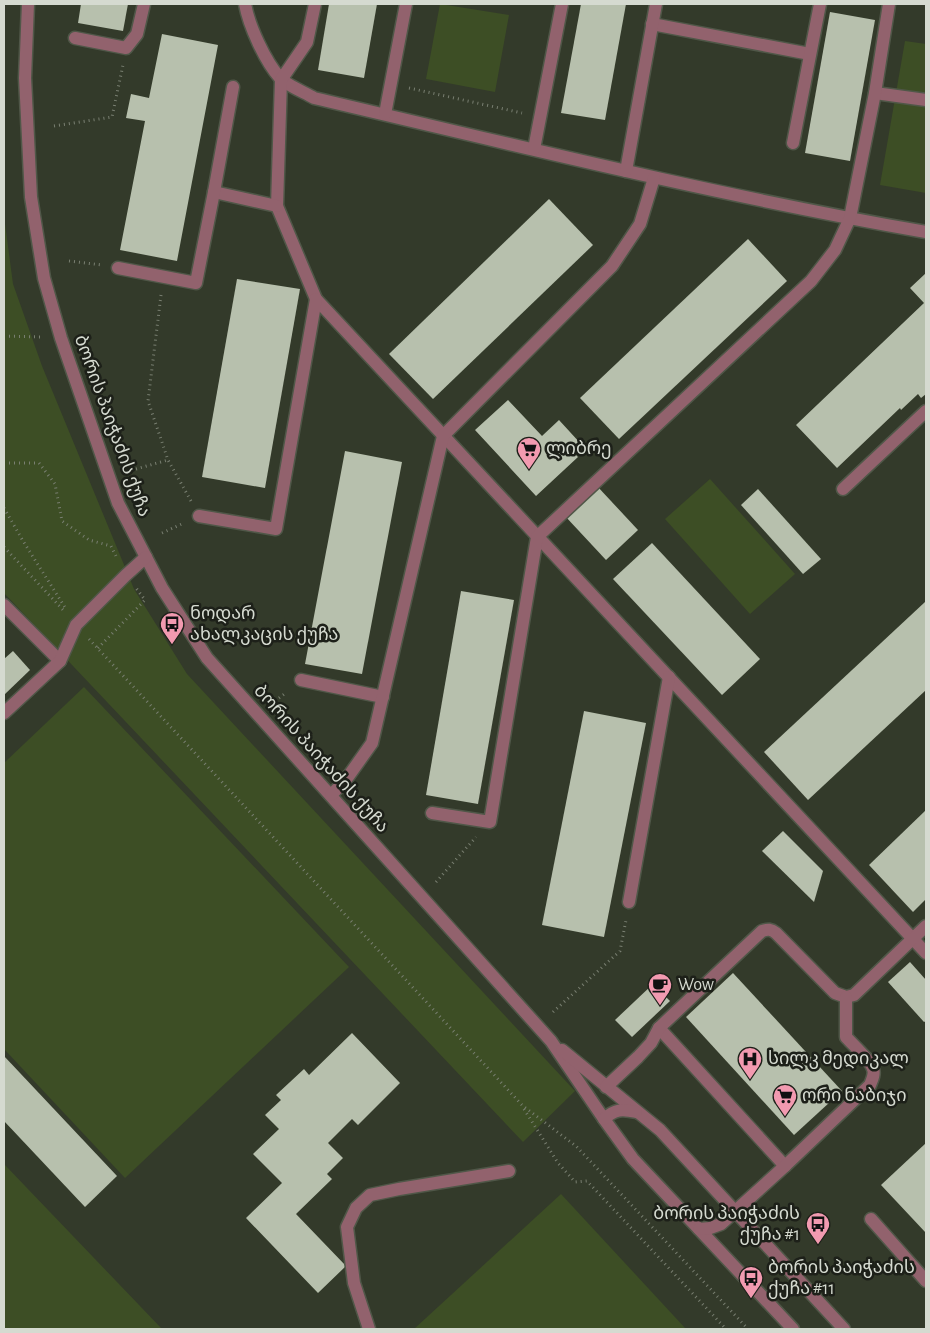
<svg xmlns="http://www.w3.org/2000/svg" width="930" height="1333" font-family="'Alegreya Sans','Noto Sans Georgian',sans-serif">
	<rect width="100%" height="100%" fill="#333a2a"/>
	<g fill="#3d4e25">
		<polygon points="440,4 509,15 495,92 426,79"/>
		<polygon points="905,41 926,44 926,193 880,185"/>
		<polygon points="4,216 13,284 42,366 134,589 187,674 575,1091 523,1142 4,593"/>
		<polygon points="710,479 795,574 750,614 665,519"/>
		<polygon points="84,687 349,967 125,1178 4,1049 4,763"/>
		<polygon points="4,1164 162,1329 4,1329"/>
		<polygon points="561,1194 686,1329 414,1329"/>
	</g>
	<g fill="#b7c0ad">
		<polygon points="81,4 128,4 123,31 78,23"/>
		<polygon points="329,4 377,4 364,78 318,70"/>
		<polygon points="581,4 626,4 605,120 561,113"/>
		<polygon points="830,12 875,20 850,161 805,153"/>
		<polygon points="162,34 218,45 177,261 120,250 145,121 126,118 131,94 149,98"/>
		<polygon points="549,199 593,245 433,399 389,354"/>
		<polygon points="748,239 787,281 619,439 580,398"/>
		<polygon points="926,273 926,394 921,398 918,394 901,410 900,408 837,468 796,425 924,303 910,288"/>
		<polygon points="237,279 300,289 265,488 202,477"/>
		<polygon points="508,400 542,436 559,420 581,444 573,452 578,457 536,496 475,430"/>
		<polygon points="345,451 402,462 362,674 305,664"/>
		<polygon points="597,486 638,530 606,560 565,516"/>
		<polygon points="758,489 821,559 803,574 741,505"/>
		<polygon points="652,543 760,659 722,695 613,579"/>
		<polygon points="461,591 514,600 478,804 426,795"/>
		<polygon points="925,602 926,603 926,690 808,800 764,752"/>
		<polygon points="13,651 30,670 4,695 4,659"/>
		<polygon points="584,711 646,723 604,937 542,925"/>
		<polygon points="926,810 926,899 913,912 869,865"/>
		<polygon points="783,831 823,871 814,902 762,851"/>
		<polygon points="910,962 926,980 926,1021 924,1022 888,982"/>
		<polygon points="733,973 842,1091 794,1135 686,1017"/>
		<polygon points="653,984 670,1001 632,1037 615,1020"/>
		<polygon points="352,1033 400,1083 358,1125 352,1119 328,1143 343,1158 327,1174 332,1179 296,1214 346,1266 318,1293 246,1218 282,1183 253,1154 279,1129 265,1115 281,1100 276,1095 304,1069 309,1075"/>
		<polygon points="4,1056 117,1176 85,1207 4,1121"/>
		<polygon points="926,1143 926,1233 881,1185"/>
	</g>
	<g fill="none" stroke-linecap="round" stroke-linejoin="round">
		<g stroke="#505748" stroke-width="15">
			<g id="minor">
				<polyline points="28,4 25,78 31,197 44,278 61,338 118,503 162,588 207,658 551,1041 604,1119 633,1159 793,1329"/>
				<path d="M 245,4 C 249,26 265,61 280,78 C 286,85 306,93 314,98 C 518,146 720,196 926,232"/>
				<polyline points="315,4 307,42 281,80 277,206 316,299 926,953"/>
				<polyline points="652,24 810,54"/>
				<polyline points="75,38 126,48 137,34 144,4"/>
				<polyline points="875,93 926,100"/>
				<polyline points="385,114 406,4"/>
				<polyline points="793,143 820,4"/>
				<polyline points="534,149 562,4"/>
				<polyline points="626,171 656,4"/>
				<polyline points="214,192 277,206"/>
				<polyline points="118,268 196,283 214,192 233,87"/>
				<polyline points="843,489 926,411"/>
				<polyline points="199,516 276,529 316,299"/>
				<polyline points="4,605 60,661"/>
				<polyline points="301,680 383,697"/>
				<polyline points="4,713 60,661 76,625 126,575 146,557"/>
				<polyline points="331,795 345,781 372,743 443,436 612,266 640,224 654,178"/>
				<polyline points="432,813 490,822 537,537 811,281 835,250 850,218 875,93 889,4"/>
				<polyline points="629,902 669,677"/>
				<polyline points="659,1028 785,1166"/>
				<polyline points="562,1050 660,1130 844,1329"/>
				<path d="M 606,1087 L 638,1057 L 651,1043 L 659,1028 L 762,931 C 768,929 771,929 776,933 L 835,993 L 846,997 L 854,995 L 926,926"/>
				<path d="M 604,1119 C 615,1109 622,1109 636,1112"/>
				<polyline points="871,1219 926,1281"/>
				<path d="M 699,1229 L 710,1228 L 721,1224 L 785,1166 L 870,1085 C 872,1080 875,1074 873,1069 C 871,1061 852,1044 846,1037 L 846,997"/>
				<polyline points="369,1329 354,1283 347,1227 356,1208 370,1195 399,1189 509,1171"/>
			</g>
		</g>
		<g stroke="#797f71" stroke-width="3" stroke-dasharray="1 4" stroke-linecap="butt">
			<polyline points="409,88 522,113"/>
			<polyline points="54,126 112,117 123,65"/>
			<polyline points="69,261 102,265"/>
			<polyline points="161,295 148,401 168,460 191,501"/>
			<polyline points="4,336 43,337"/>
			<polyline points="4,463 39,463 55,484 62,521 89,540 111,546 117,558"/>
			<polyline points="136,469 168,460"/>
			<polyline points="4,508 23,541 66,609"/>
			<polyline points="162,533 184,523"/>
			<polyline points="4,547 65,612"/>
			<polyline points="89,639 523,1106 576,1146 748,1329"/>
			<polyline points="98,648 145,600 136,588"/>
			<polyline points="275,701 287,692"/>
			<polyline points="436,882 476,837"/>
			<polyline points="553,1012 620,951 626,920"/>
			<polyline points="524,1109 558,1163 575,1182 587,1181 726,1329"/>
		</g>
		<use href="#minor" stroke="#92626d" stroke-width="12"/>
	</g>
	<defs>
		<g id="supermarket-pin" transform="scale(1.25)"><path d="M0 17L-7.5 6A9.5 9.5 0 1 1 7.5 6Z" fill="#f29ab0" stroke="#1d2019"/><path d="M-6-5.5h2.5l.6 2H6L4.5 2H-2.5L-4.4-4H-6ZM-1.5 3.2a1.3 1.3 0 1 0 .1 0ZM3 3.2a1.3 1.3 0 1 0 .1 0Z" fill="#111"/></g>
		<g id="bus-pin" transform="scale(1.25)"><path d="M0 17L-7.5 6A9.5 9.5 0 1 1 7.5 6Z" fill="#f29ab0" stroke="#1d2019"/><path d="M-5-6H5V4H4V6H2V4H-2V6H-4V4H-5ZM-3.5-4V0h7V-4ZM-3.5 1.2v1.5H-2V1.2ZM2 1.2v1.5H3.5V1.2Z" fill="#111"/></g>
		<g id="cafe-pin" transform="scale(1.25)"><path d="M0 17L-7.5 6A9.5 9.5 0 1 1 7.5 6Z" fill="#f29ab0" stroke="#1d2019"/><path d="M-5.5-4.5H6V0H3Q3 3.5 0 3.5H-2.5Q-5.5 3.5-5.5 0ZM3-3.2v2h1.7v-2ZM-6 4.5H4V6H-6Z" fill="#111"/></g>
		<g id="hospital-pin" transform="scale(1.25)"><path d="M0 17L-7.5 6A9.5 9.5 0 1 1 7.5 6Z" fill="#f29ab0" stroke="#1d2019"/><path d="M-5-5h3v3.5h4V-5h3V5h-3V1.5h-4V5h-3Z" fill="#111"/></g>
	</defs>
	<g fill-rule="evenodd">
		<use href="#supermarket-pin" x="529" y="449"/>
		<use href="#bus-pin" x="172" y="624"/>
		<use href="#cafe-pin" x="660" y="985"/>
		<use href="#hospital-pin" x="750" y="1059"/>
		<use href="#supermarket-pin" x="785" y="1096"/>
		<use href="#bus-pin" x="818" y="1224"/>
		<use href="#bus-pin" x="751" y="1278"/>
	</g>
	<g text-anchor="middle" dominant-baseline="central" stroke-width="5" stroke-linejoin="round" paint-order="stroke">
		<g font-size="18" fill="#d5dad0" stroke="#1d2019">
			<text transform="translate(112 426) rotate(70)">ბორის პაიჭაძის ქუჩა</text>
			<text transform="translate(321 759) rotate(48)">ბორის პაიჭაძის ქუჩა</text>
		</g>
		<g font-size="18" fill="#d5dad0" stroke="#1d2019" text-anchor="start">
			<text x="546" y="449">ლიბრე</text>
			<text x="190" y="614">ნოდარ<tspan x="190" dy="21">ახალკაცის ქუჩა</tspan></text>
			<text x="678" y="985">Wow</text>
			<text x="768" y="1059">სილკ მედიკალ</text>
			<text x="802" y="1096">ორი ნაბიჯი</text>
			<text x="800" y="1214" text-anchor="end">ბორის პაიჭაძის<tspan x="800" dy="21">ქუჩა #1</tspan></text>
			<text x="768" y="1268">ბორის პაიჭაძის<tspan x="768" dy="21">ქუჩა #11</tspan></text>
		</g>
	</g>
	<rect width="930" height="1333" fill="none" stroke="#d5dad0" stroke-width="10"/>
</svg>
